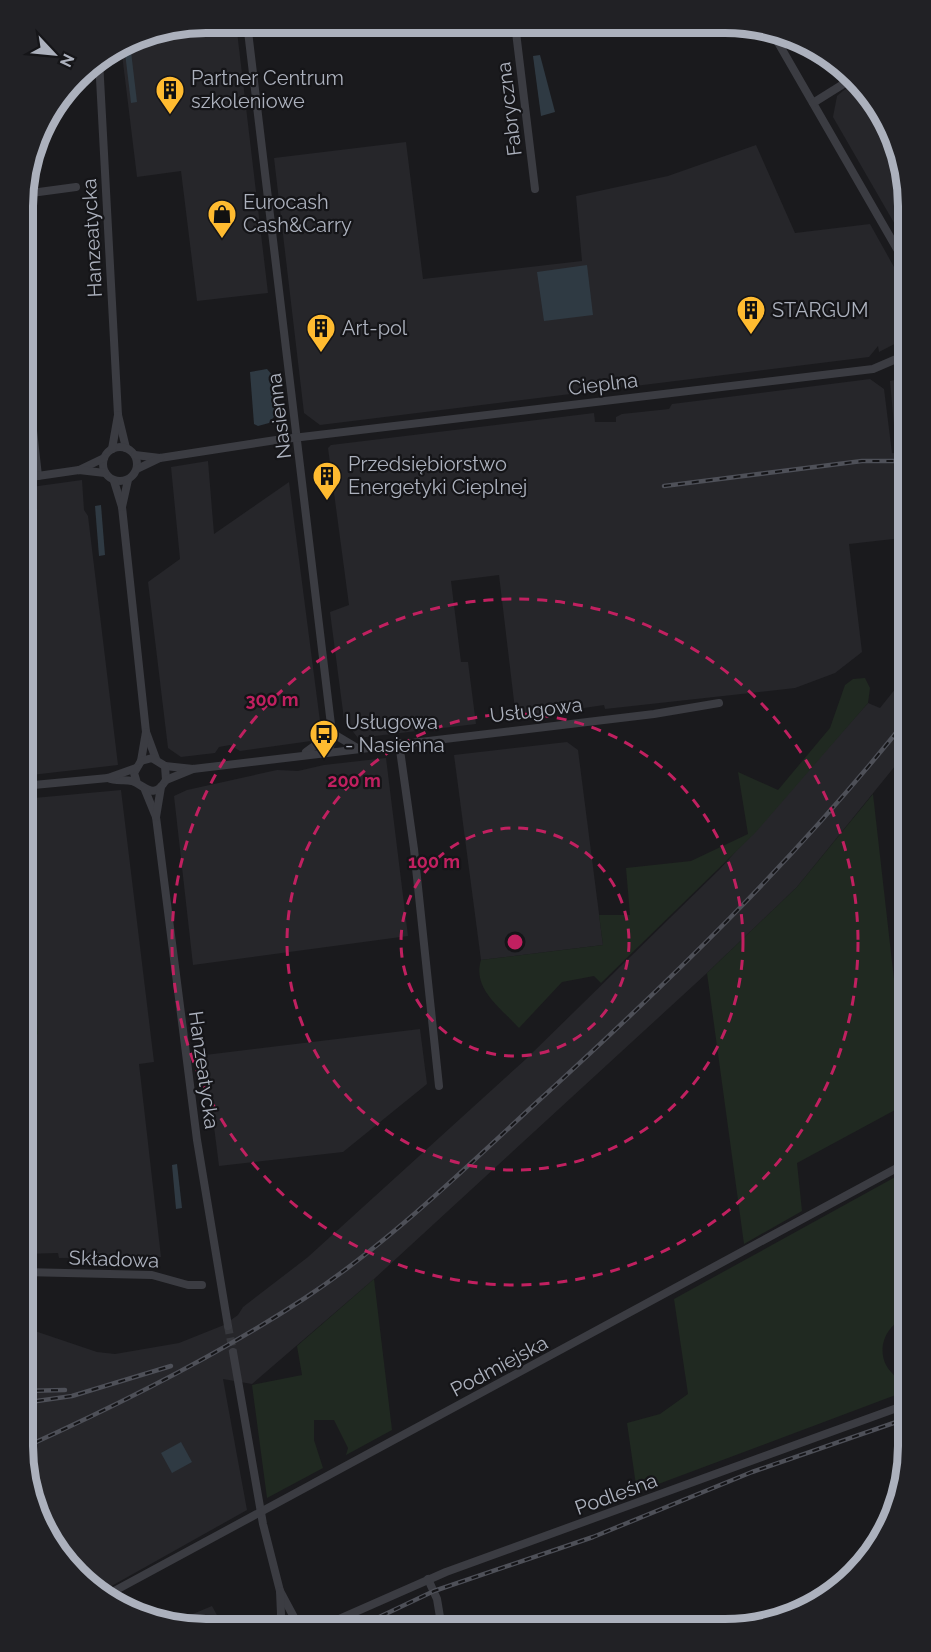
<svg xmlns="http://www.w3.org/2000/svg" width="931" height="1652" font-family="Raleway,sans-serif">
	<rect width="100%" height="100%" fill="#1a1a1d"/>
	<g fill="#26262a">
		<polygon points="206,23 236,23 268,293 197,301 181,171 137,177 121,46 136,36"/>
		<polygon points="855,81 899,147 908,206 908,247 833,117 837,96"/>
		<polygon points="406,142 423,279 582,261 576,196 668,176 756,145 795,233 870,224 908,292 908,337 879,352 878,346 869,357 320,425 304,413 274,158"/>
		<polygon points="908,377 908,453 907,447 896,448 890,381"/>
		<polygon points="870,379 884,389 892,453 908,454 908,470 894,468 902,538 849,544 862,652 835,673 795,688 605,709 604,705 516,718 499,575 451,581 461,662 468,662 476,724 358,738 351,729 345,727 330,612 349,605 328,448 331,445 594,413 595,422 616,422 616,417 622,414 669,409 672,404"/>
		<polygon points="208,461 214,534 289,482 321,729 311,741 240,751 230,745 219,747 215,753 181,757 168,748 148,582 180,559 171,467"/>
		<polygon points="82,480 84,510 88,516 118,765 23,776 24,488"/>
		<polygon points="908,673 908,750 797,887 707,973 374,1279 252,1384 223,1379 247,1510 99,1593 85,1584 32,1505 23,1446 23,1327 97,1352 115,1354 179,1343 224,1325 238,1315 243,1307 308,1257 526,1059 720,869 868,703 880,708"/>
		<polygon points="567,742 578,750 603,945 481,960 454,755"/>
		<polygon points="386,758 408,936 193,965 174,796 187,790 277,770 298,771 324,765"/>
		<polygon points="121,790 154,1062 139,1064 161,1257 59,1258 58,1253 23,1254 23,799"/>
		<polygon points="420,1029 427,1084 343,1152 219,1166 205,1055"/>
		<polygon points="212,1606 224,1628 182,1628 169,1624"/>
	</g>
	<g fill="#202921">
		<polygon points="894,468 908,470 908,538 906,540 900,538"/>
		<path d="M 865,678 L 870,688 L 868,703 L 755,833 L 601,983 L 594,976 L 562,982 L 519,1028 C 501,1008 472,989 481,960 L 603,945 L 599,915 L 630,915 L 626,868 L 691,861 L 748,834 L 738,772 L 778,790 L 830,728 L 845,685 L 853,679 Z"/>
		<polygon points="873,794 908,1103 797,1163 802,1211 744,1244 707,973 797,887"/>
		<polygon points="23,918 38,1034 30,1039 29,1029 31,1029 23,979"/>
		<path d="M 908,1170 L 908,1317 C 889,1322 876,1345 886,1365 C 889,1371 897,1378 902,1384 L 901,1393 L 637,1492 L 627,1423 L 660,1414 L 688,1394 L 674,1299 Z"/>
		<polygon points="374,1279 392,1430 346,1455 348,1448 334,1420 314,1420 314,1440 323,1468 267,1498 252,1385 302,1375 297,1346"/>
	</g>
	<g fill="#2f3a43">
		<polygon points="130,43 137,102 131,103 124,44"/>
		<polygon points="540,55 555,112 541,116 533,56"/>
		<polygon points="587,265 593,315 544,321 537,272"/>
		<polygon points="267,369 273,376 277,413 269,423 258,426 254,424 250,372"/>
		<polygon points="101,505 105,555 99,556 95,506"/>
		<polygon points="177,1164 182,1208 176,1209 172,1165"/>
		<polygon points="181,1442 192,1462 172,1473 161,1453"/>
	</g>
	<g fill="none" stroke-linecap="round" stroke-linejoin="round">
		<polyline stroke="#37383d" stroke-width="8" stroke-dasharray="8 4" stroke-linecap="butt" points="228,1326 233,1352"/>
		<g stroke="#3b3c42" stroke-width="8">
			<polyline points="247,23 332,733 332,742 327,752"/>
			<polyline points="515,24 535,189"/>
			<polyline points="772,32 908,268"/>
			<polyline points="99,60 118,415 126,448"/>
			<polyline points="813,103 853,78"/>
			<polyline points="24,194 76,187"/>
			<polyline points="24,371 27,376 38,476"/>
			<circle cx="120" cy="464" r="17"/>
			<polyline points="112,449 118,415"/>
			<polyline points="135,455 160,458 276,440 873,369 908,354"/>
			<polyline points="137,469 160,458"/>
			<polyline points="79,470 104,458"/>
			<polyline points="24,478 79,470 105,473"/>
			<polyline points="114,481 122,507 146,732 156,759"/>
			<polyline points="122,507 128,480"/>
			<polyline points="332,733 357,748"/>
			<polyline points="399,743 414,849 439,1086"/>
			<polyline points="306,752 332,733"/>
			<polyline points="141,761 146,732"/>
			<polyline points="165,766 193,769 654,714 719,703"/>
			<path d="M 108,778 C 116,782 124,779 132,781 C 146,786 153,801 166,780 L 165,766 L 152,758 L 141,761 L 134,773 L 137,783"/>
			<polyline points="166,780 193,769"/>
			<polyline points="23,786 108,778 136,768"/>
			<polyline points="145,790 156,817 197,1140 228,1326"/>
			<polyline points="156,817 161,787"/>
			<polyline points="23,1272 152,1275 188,1285 202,1285"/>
			<polyline points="233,1352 263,1524 280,1591 296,1621"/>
			<polyline points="428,1579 437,1599 442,1629"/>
			<polyline points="105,1596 908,1162"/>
			<polyline points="302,1625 337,1620"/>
			<polyline points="279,1628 281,1614 280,1591"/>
			<polyline points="326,1628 337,1620 446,1572 908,1404"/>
		</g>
		<g stroke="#4e5058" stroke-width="4.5">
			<g id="rail">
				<polyline points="664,486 862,461 908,461"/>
				<polyline points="23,1391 65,1390"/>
				<polyline points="23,1403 72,1396 171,1366"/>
				<path d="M 23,1448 C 116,1406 220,1354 305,1298 C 390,1242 462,1171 536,1103 C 669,982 796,859 908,718"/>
				<polyline points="356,1628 434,1591 593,1537 752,1472 908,1418"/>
			</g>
		</g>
		<use href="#rail" stroke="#151518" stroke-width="2" stroke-dasharray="7" stroke-linecap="butt"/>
	</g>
	<g fill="none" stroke="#c12060" stroke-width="3" stroke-dasharray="10 8">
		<circle cx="515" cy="942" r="114"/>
		<circle cx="515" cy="942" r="228"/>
		<circle cx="515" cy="942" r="343"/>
	</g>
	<defs>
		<g id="building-pin" transform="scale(1.5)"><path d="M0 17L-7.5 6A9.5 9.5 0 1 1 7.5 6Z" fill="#ffbb30" stroke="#151518"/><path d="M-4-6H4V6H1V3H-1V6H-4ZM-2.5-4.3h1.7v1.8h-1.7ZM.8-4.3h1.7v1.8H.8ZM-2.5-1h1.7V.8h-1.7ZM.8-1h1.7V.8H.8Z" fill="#111"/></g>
		<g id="shop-pin" transform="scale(1.5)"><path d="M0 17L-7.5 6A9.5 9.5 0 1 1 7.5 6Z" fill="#ffbb30" stroke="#151518"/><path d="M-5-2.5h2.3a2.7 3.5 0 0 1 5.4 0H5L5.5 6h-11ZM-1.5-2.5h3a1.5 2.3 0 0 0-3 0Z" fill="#111"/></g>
		<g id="bus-pin" transform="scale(1.5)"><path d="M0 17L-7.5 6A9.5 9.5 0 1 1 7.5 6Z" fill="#ffbb30" stroke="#151518"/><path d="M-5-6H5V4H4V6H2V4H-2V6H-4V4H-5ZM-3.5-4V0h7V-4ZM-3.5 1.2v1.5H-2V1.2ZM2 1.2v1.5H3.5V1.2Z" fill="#111"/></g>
	</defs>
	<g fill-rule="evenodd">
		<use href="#building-pin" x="170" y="90"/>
		<use href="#shop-pin" x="222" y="214"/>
		<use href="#building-pin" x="751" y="310"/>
		<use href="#building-pin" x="321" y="328"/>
		<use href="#building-pin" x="327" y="476"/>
		<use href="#bus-pin" x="324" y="734"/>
	</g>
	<g text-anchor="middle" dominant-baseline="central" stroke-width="4.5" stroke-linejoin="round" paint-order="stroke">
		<g font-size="20" fill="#acb1bd" stroke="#151518" text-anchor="start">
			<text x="191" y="78">Partner Centrum<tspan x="191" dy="23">szkoleniowe</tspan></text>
			<text x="243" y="202">Eurocash<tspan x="243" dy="23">Cash&amp;Carry</tspan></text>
			<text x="772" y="310">STARGUM</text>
			<text x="342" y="328">Art-pol</text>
			<text x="348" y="464">Przedsiębiorstwo<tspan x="348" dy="23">Energetyki Cieplnej</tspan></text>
			<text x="345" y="722">Usługowa<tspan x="345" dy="23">- Nasienna</tspan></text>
		</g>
		<g font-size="20" fill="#acb1bd" stroke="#151518">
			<text transform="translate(509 109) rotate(-97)">Fabryczna</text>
			<text transform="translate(92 238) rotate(-93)">Hanzeatycka</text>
			<text transform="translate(603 384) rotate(-7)">Cieplna</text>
			<text transform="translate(279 416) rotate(-97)">Nasienna</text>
			<text transform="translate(536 710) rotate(-7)">Usługowa</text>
			<text transform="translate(204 1070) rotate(82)">Hanzeatycka</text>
			<text transform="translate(114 1259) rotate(2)">Składowa</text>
			<text transform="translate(499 1366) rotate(-28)">Podmiejska</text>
			<text transform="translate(616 1494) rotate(-20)">Podleśna</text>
		</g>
	</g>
	<path d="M0 0H931V1652H0ZM206 33H725A173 173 0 0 1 898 206V1446A173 173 0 0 1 725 1619H206A173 173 0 0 1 33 1446V206A173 173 0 0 1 206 33Z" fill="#212125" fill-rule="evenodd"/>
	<path fill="none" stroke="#acb1bd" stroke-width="8" d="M206 33H725A173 173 0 0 1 898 206V1446A173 173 0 0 1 725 1619H206A173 173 0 0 1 33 1446V206A173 173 0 0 1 206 33Z"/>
	<circle cx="515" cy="942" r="9" fill="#c12060" stroke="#151518" stroke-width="3"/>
	<g font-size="18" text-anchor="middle" font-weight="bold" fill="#c12060" stroke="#151518" stroke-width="4.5" stroke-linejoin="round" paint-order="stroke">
		<text x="272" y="706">300 m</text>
		<text x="354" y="787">200 m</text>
		<text x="434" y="868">100 m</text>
	</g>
	<g transform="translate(54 54) rotate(116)" stroke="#151518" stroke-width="4.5" paint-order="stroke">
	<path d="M0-4.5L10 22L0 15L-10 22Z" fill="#acb1bd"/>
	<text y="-9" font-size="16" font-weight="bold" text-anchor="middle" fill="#acb1bd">N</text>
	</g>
</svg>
